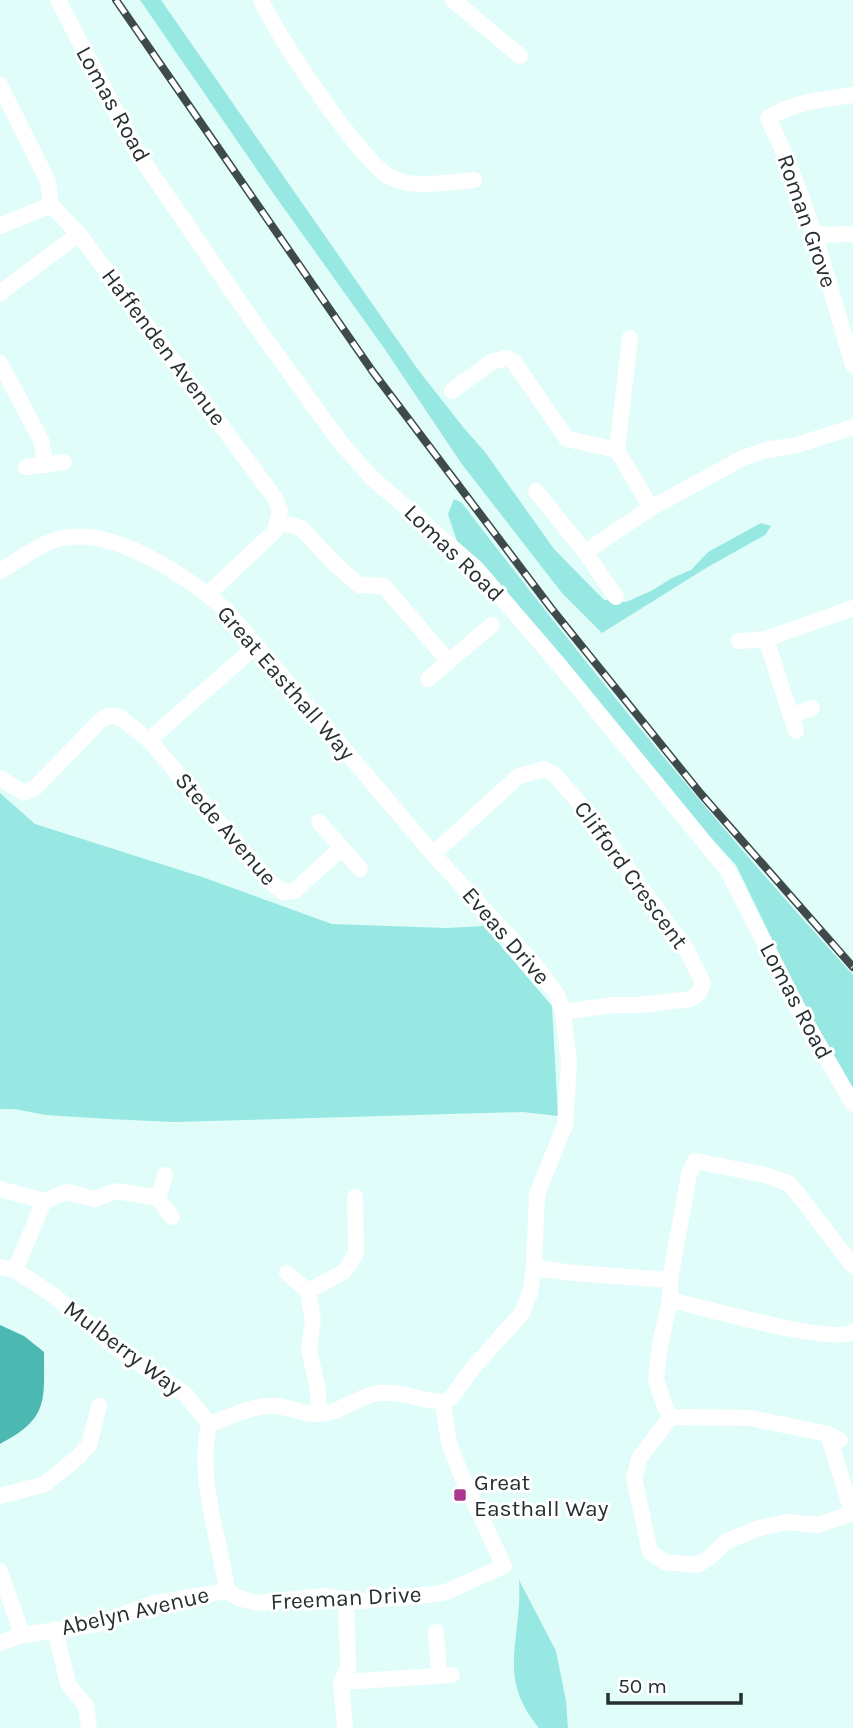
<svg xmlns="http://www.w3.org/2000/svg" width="853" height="1728" font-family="Karla,sans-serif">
	<rect width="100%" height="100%" fill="#e1fdfa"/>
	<g fill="#97e8e2">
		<polygon points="140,0 161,0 419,371 463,427 485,452 554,549 604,600 626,602 651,591 672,578 691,570 708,552 761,523 771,526 765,535 706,568 602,633 562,593 461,463 384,348 273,193"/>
		<path d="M 454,499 L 462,503 C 586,665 715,824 853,975 L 853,1093 L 829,1057 L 736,865 L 698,824 L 458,544 L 448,514 Z"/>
		<polygon points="0,793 35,824 205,878 332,924 447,928 484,926 552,1006 558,1116 523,1112 173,1122 108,1119 46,1115 14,1109 0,1109"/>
		<path d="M 519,1580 L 556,1651 L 566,1701 L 568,1728 L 539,1728 C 495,1676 523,1639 519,1580 Z"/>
	</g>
	<path fill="#4bb9b2" d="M 0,1325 L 24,1336 L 44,1352 C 44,1402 49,1418 0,1444 Z"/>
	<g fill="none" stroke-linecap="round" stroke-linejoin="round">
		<g stroke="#fff" stroke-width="16">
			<polyline points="58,0 137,152 254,323 340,442 372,478 476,568 561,667 728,871 796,1005 853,1104"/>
			<path d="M 261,0 C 275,33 361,162 390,177 C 415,190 447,182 474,180"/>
			<polyline points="453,0 520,56"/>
			<polyline points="0,85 48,181 51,205 79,234 275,498 280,510 275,531 208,594"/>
			<path d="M 853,95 C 823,99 794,102 768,118 C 807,196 828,282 853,365"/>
			<polyline points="0,226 51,205"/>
			<polyline points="814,235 853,234"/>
			<polyline points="0,293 79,234"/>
			<polyline points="630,338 617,450 651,508 743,458 766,450 797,445 853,427"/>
			<polyline points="0,363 41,440 46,465"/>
			<polyline points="452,391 491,362 507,358 514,362 567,439 617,450"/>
			<polyline points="26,467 64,462"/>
			<polyline points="536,491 585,552 651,508"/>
			<polyline points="278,522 301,528 336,565 359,585 384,586 449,662"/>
			<polyline points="585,552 616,597"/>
			<path d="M 0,571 C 20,560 39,543 62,538 C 115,527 188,577 226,610 L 433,854 L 536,966 L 557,995 L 563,1012 L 569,1063 L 565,1125 L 537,1194 L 534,1268 L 530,1293 L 522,1313 L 472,1369 L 452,1397 L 443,1402"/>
			<polyline points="766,639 796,731"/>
			<polyline points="739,641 766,639 853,608"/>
			<polyline points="428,679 492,625"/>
			<polyline points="791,716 812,708"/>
			<polyline points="149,740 256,646"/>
			<polyline points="0,778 24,793 35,788 100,721 107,716 118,716 149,740 269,881 283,892 294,891 342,848"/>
			<polyline points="319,822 360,869"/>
			<polyline points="433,854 519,776 544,769 554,774 602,829 618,856 686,949 703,983 699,993 691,999 639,1005 613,1005 563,1012"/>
			<polyline points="0,1189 44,1201"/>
			<polyline points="158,1198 165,1175"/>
			<polyline points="853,1266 790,1184 765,1175 695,1161 689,1174 670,1280 670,1300 660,1345 656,1379 664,1405 671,1417 640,1457 634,1478 650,1552 665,1562 697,1565 709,1558 727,1541 756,1529 787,1522 818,1525 853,1513"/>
			<polyline points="0,1267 15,1270 50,1293 93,1327 112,1345 186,1395 209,1424"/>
			<polyline points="534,1268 574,1273 670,1280"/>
			<polyline points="15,1270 44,1201 67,1192 95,1199 116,1191 158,1198 172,1217"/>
			<polyline points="287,1273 308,1291"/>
			<path d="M 670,1300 C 702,1307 830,1345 853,1332"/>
			<polyline points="319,1414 318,1390 309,1349 313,1320 308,1291 344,1272 356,1253 355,1197"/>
			<polyline points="671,1417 750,1418 828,1434 840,1440"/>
			<path d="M 209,1424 C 230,1417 254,1404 277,1406 C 291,1408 302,1414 319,1414 C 340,1413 354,1399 374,1394 C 396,1389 421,1401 443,1402"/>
			<polyline points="828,1434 852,1512"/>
			<polyline points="0,1496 45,1484 78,1457 89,1445 99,1406"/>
			<polyline points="0,1571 22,1635"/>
			<polyline points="227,1591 239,1598 257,1603 324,1596 359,1601 427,1595 446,1592 504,1566 462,1477 449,1443 443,1402"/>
			<polyline points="55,1629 68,1684 86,1706 89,1728"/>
			<polyline points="436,1632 439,1675"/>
			<path d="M 0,1643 L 22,1635 L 97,1624 L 154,1603 L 227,1591 C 219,1534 197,1483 209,1424"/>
			<polyline points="341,1682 452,1675"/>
			<polyline points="345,1728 341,1682 348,1668 346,1600"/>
		</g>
		<g stroke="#3f4b4b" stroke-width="8">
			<polyline id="rail" points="116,0 373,372 551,608 701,794 853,967"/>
		</g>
		<use href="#rail" stroke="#fff" stroke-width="5" stroke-dasharray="16" stroke-linecap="butt"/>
	</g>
	<rect fill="#ac368e" stroke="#fff" stroke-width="2.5" x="453" y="1488" width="14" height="14" rx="3.5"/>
	<g text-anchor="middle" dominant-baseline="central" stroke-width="6" stroke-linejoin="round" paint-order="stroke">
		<g font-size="23" fill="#263030" stroke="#fff">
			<text transform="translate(113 104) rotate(61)">Lomas Road</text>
			<text transform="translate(807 221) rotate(71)">Roman Grove</text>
			<text transform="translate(164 347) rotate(53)">Haffenden Avenue</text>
			<text transform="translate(454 553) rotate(44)">Lomas Road</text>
			<text transform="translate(286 683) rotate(49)">Great Easthall Way</text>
			<text transform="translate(226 829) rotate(49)">Stede Avenue</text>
			<text transform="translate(631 875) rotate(54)">Clifford Crescent</text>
			<text transform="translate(506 936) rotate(49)">Eveas Drive</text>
			<text transform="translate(796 1001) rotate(62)">Lomas Road</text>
			<text transform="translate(123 1348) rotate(37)">Mulberry Way</text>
			<text transform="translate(346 1598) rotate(-3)">Freeman Drive</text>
			<text transform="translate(135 1611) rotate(-13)">Abelyn Avenue</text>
		</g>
		<g font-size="23" fill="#263030" stroke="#fff" text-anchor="start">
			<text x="474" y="1482">Great<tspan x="474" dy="26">Easthall Way</tspan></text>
		</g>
	</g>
	<path d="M608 1693v10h133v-10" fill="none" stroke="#263030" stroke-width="3.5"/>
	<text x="618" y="1693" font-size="21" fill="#263030" stroke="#ffffff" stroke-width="5" paint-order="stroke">50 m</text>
</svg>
